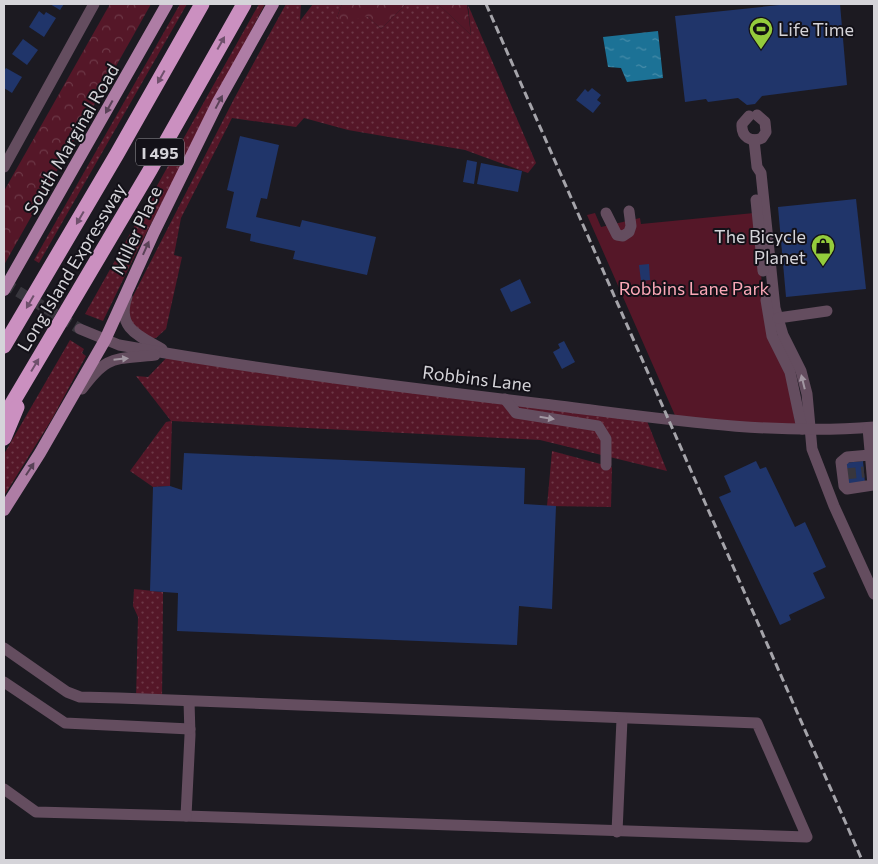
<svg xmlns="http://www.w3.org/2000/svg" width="878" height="864" font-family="Commissioner,sans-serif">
	<defs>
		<pattern id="grass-dots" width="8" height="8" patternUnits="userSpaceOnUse" patternTransform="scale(1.25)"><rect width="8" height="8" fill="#551728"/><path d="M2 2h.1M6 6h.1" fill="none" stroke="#6d3847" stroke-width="1.8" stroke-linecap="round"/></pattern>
		<pattern id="forest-crowns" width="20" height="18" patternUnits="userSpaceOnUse" patternTransform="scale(1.25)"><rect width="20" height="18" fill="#551728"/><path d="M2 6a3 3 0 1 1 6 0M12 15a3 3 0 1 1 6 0" fill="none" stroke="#6d3847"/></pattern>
		<pattern id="water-ripples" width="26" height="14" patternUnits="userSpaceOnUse" patternTransform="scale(1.25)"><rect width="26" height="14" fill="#1c7296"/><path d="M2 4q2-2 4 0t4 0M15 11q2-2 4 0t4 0" fill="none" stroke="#478ca9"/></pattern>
	</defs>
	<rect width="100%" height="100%" fill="#1c1a21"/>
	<g fill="url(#grass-dots)">
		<polygon points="180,4 187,4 39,263 34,260"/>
		<polygon points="259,4 265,4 138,249 103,321 85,314"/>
		<polygon points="286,4 301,4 300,21 313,4 342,4 337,17 367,16 381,29 406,4 438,4 471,35 468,5 536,163 528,173 465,150 348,130 304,118 296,127 232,118 181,218 174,255 182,257 166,329 156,338 149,338 128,322 130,302 235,97"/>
		<polygon points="70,340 84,349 82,353 86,356 52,419 4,496 4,454"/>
		<polygon points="170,354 645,416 667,471 540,440 172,421 170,486 153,487 130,471 166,422 171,421 136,376 148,377"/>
		<polygon points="552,451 612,467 611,507 547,506"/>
		<polygon points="134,589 163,592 162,700 136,699 138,617 133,606"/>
	</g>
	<g fill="url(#forest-crowns)">
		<polygon points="110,4 151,4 4,265 4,191"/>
		<polygon points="342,4 406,4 381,29 367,16 344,23 337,17"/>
		<polygon points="438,4 467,4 471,35"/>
	</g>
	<polygon fill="#551728" points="595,213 601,227 640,218 641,224 754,213 768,336 788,375 796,429 677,420 587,215"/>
	<polygon fill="url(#water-ripples)" points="658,31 663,78 627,82 621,68 608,67 603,37"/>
	<g fill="#20356a">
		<polygon points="50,4 64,4 60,10"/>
		<polygon points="789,4 840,4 847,85 762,96 755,104 747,105 738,98 708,102 706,99 685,102 675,16"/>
		<polygon points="39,11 44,15 46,12 56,18 44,37 29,27"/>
		<polygon points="23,39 38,50 27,65 12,54"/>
		<polygon points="6,68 22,77 12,93 4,88 4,71"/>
		<polygon points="592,88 601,95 597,100 601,103 593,113 576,100 585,89 588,92"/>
		<polygon points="240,136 279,145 267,199 261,198 256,217 300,227 302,220 376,237 367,275 293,259 295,251 250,241 251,234 226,228 234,192 227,190"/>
		<polygon points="467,160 477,162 474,184 463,182"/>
		<polygon points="481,163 522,171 518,192 477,184"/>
		<polygon points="856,199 866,289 786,297 778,207"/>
		<polygon points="649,264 650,280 641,281 639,265"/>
		<polygon points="520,279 531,303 511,312 500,289"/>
		<polygon points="564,341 575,362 562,369 553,352 560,348 558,344"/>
		<polygon points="184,453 525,468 524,504 556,506 552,609 519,606 517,645 177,631 178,593 150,591 153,487 170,486 182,490"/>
		<polygon points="756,461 760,469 766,467 795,527 805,522 826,567 813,573 825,598 789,615 791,620 780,625 719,497 731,492 724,476"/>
		<polygon points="863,461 865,483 847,485 844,463"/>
	</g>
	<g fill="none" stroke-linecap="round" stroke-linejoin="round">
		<g stroke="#38363d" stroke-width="11" stroke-dasharray="11 5.5" stroke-linecap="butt">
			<polyline points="4,283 80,329"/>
			<polyline points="845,474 864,472"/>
		</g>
		<g stroke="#644d5f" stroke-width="11">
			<path d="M 749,116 L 742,124 C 741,137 751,143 762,138 L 766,132 L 765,122 L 757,115"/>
			<polyline points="754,140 757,167 761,173 775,308 783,335 801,371 807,394 812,449 834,506 874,594"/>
			<polyline points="4,167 94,4"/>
			<polyline points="756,200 763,271"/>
			<polyline points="606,213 617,235 623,236 629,232 631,226 629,211"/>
			<path d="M 127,297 C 116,328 139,336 162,349"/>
			<polyline points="766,300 772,336 790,372 802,429"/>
			<polyline points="778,318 827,311"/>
			<path d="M 80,329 L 119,345 C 259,370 401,387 543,404 C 652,417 764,436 874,427"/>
			<path d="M 82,389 C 108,354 113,360 155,355"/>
			<polyline points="505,399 516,413 598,426 606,439 606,465"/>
			<polyline points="868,428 873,485 847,489 844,486 841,462 847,457 870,455"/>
			<polyline points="4,648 67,692 80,697 119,698 757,723 807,837 186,816 190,735 189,701"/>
			<polyline points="4,682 65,723 190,729"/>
			<polyline points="4,789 36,812 186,816"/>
			<polyline points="617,832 622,719"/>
		</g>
		<g stroke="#ae7da5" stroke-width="12">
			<polyline points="4,290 167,4"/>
			<polyline points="4,510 40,453 105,340 154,232 218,102 273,4"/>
		</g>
		<g stroke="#cb90c0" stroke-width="15">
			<polyline points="4,346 117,154 202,4"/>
			<polyline points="4,417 149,172 244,4"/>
			<polyline points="4,438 17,407"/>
		</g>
		<polyline stroke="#a5a4aa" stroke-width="3" stroke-dasharray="8 4" stroke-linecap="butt" points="486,4 862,860"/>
	</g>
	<defs><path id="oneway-solid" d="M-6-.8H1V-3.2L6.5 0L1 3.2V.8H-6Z" transform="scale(1.25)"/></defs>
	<g fill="#6f506c">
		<use href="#oneway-solid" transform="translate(221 43) rotate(-61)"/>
		<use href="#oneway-solid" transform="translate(161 77) rotate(119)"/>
		<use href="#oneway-solid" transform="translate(80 218) rotate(120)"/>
		<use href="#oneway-solid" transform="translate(30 302) rotate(120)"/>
		<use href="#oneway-solid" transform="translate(35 365) rotate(-59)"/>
	</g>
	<g fill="#594257">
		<use href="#oneway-solid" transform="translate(219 102) rotate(-62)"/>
		<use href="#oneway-solid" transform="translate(109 107) rotate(119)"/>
		<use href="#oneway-solid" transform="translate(146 248) rotate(-66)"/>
		<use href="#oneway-solid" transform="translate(30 469) rotate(-57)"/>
	</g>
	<g fill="#a297a2">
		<use href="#oneway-solid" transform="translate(121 359) rotate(-6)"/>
		<use href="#oneway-solid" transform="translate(803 382) rotate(-104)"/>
		<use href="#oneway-solid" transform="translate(547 418) rotate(9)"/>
	</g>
	<defs>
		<g id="stadium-pin" transform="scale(1.25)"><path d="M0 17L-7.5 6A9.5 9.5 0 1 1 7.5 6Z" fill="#94cc3c" stroke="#131118"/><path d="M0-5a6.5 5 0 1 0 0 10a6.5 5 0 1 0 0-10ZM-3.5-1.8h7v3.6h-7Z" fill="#111"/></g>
		<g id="shop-pin" transform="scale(1.25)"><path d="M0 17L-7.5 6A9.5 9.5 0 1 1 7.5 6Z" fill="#94cc3c" stroke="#131118"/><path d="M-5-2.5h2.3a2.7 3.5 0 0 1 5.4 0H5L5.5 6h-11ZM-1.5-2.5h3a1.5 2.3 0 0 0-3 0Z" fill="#111"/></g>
	</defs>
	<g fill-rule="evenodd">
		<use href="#stadium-pin" x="761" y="29"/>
		<use href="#shop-pin" x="823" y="246"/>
	</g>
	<g text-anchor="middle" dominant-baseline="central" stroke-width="4" stroke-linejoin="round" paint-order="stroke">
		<rect fill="#131118" stroke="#9b9a9f" stroke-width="1" x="136" y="138.5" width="48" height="27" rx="4"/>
		<g font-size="16" font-weight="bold" fill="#d5d4d9">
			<text x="160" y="152">I 495</text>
		</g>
		<g font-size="18" fill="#d5d4d9" stroke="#131118" text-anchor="start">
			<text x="778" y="29">Life Time</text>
			<text x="806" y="236" text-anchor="end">The Bicycle<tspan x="806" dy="21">Planet</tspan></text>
		</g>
		<g font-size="18" fill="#d5d4d9" stroke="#131118">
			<text transform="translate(71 139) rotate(-60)">South Marginal Road</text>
			<text transform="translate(136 230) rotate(-65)">Miller Place</text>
			<text transform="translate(71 267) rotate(-59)">Long Island Expressway</text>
			<text transform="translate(477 378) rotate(7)">Robbins Lane</text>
		</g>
		<g font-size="18" fill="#fba8b7" stroke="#131118">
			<text x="694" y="288">Robbins Lane Park</text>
		</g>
	</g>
	<rect width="878" height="864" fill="none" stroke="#d5d4d9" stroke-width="10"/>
</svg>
